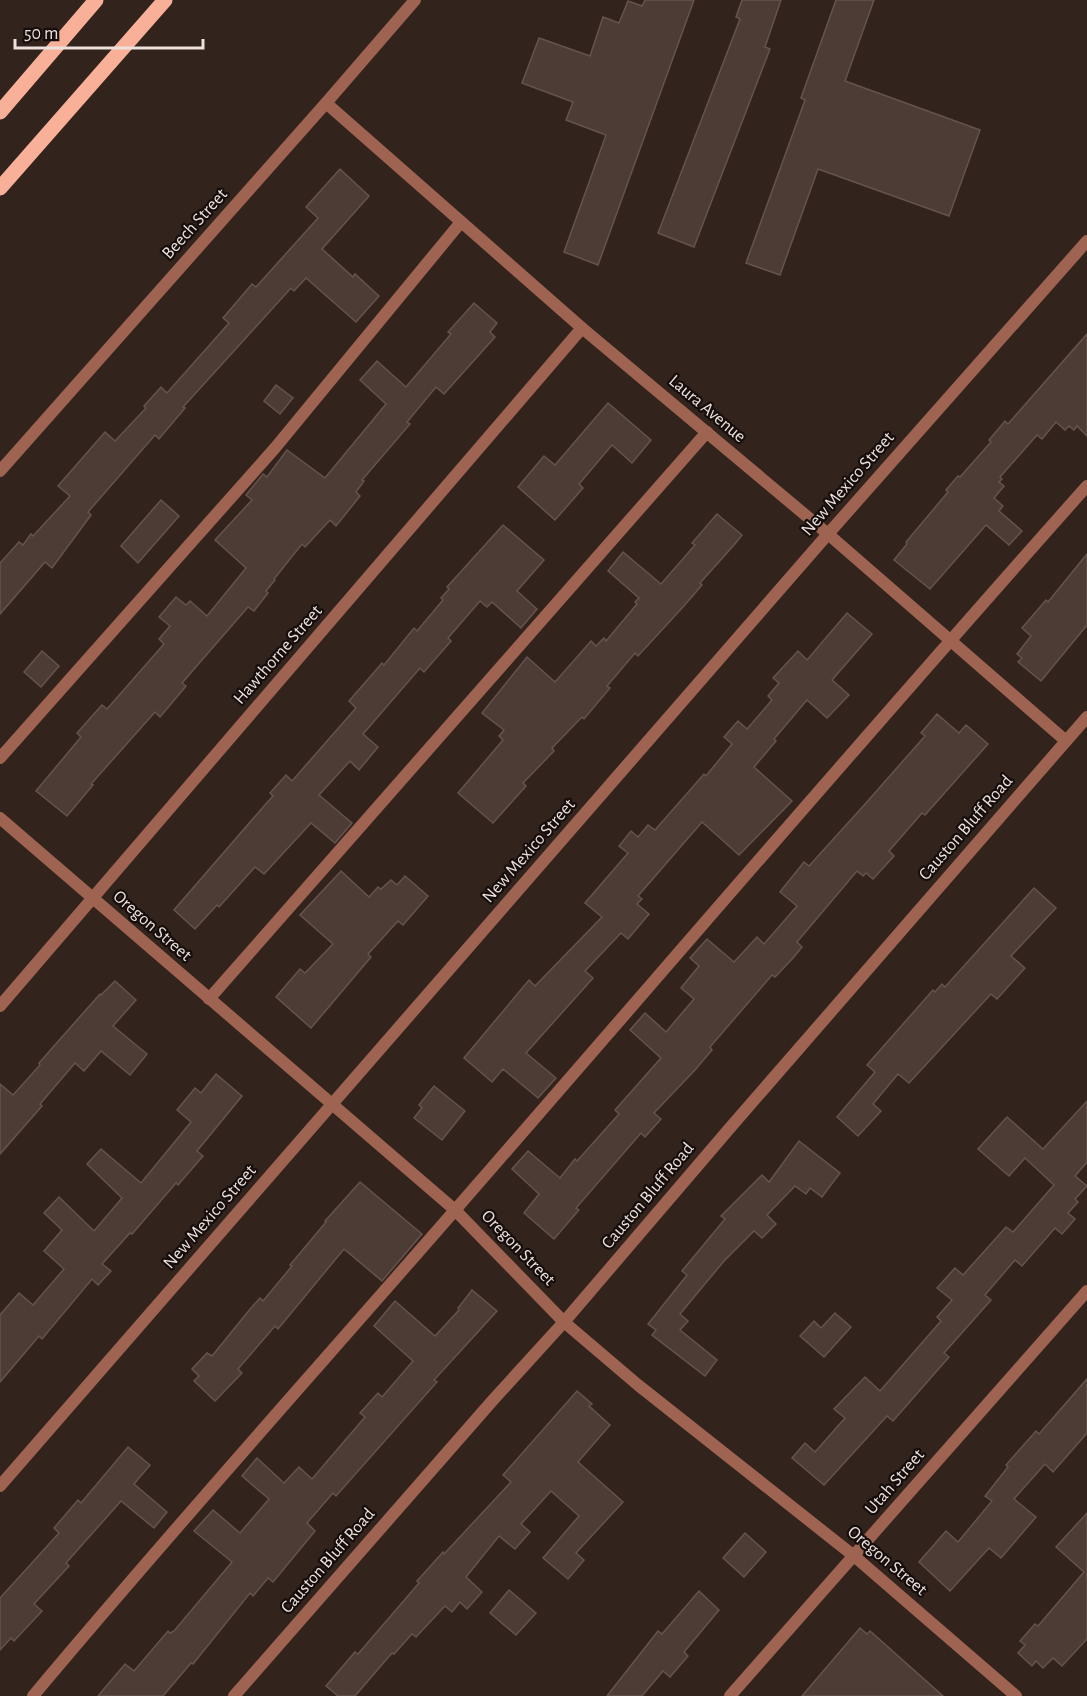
<svg xmlns="http://www.w3.org/2000/svg" width="1087" height="1696" font-family="'Alegreya Sans',sans-serif">
	<rect width="100%" height="100%" fill="#33231d"/>
	<g fill="#4d3b35" stroke="#66534d" stroke-width="1.5">
		<polygon points="645,0 694,0 598,265 564,252 606,135 566,120 573,102 522,83 539,38 590,56 603,17 619,23 628,1 642,6"/>
		<polygon points="742,0 781,0 765,47 770,49 694,247 658,233 740,19 736,17"/>
		<polygon points="836,0 874,0 845,81 980,130 949,216 818,169 780,275 746,263 805,100 801,98"/>
		<polygon points="340,169 369,196 322,249 353,277 355,274 379,296 356,322 306,278 294,291 291,288 183,407 185,408 159,439 155,435 88,512 91,515 52,568 45,562 0,614 0,563 19,542 23,545 31,534 33,536 70,496 58,486 105,432 115,441 146,408 144,406 161,387 167,393 229,323 223,318 252,284 256,287 318,218 306,207"/>
		<polygon points="474,303 497,323 490,332 495,337 444,394 436,387 407,422 410,424 362,480 364,481 356,492 360,496 336,526 330,520 305,547 302,544 274,579 275,580 266,591 268,593 254,611 248,607 182,683 186,686 160,717 155,712 91,784 93,785 67,816 36,791 81,737 77,733 102,705 107,709 164,644 159,639 170,626 159,617 176,597 186,605 190,601 207,616 246,568 215,540 252,500 246,495 263,474 267,477 287,450 325,478 386,404 360,380 377,361 406,387 451,334 448,332"/>
		<polygon points="1087,334 1087,436 1077,426 1074,430 1069,426 1065,430 1056,422 1042,439 1037,435 1000,477 1002,479 999,482 1004,486 994,498 1003,506 999,511 1022,531 1009,545 986,525 930,589 894,560 907,544 906,542 948,492 946,490 958,476 960,477 991,442 989,440 1005,421 1008,424"/>
		<polygon points="276,385 293,398 280,414 264,401"/>
		<polygon points="608,403 651,440 632,463 612,445 579,484 583,488 555,520 518,487 544,456 555,465"/>
		<polygon points="161,500 179,516 138,563 121,546"/>
		<polygon points="717,514 742,535 734,545 700,583 702,585 683,607 638,656 635,653 607,686 610,688 584,719 582,717 552,748 554,751 523,783 526,786 493,823 458,793 503,740 499,736 504,730 482,713 527,657 555,682 591,641 596,646 604,638 606,641 637,604 635,602 639,598 608,571 623,552 661,584 695,545 692,543"/>
		<polygon points="503,525 544,560 517,591 537,609 521,628 492,602 487,607 480,601 448,638 451,641 424,672 420,668 363,734 378,747 359,770 350,761 319,795 352,823 335,843 311,823 264,874 255,867 219,907 217,905 195,929 174,910 264,806 273,796 270,793 286,775 292,781 356,708 349,701 382,663 384,665 414,628 417,631 443,600 441,598 449,589 447,587"/>
		<polygon points="1087,554 1087,625 1041,681 1018,662 1022,658 1017,654 1031,636 1022,628 1046,600 1048,602"/>
		<polygon points="847,613 872,634 832,680 849,695 827,718 807,700 774,739 776,741 754,767 792,801 739,855 702,822 638,896 642,899 637,904 649,914 628,939 621,933 585,971 593,978 526,1053 556,1078 538,1098 503,1069 492,1082 464,1058 529,980 535,986 602,917 585,903 628,853 619,846 631,831 638,837 648,825 655,830 704,774 706,776 732,744 724,737 738,721 747,729 772,700 768,696 779,683 773,678 798,651 807,660"/>
		<polygon points="42,651 59,666 41,687 24,672"/>
		<polygon points="937,714 959,733 966,725 988,744 925,815 922,813 889,851 894,856 873,879 866,873 863,876 857,871 797,942 802,947 793,958 775,977 772,975 710,1047 712,1050 695,1070 654,1113 661,1119 645,1137 641,1133 576,1208 579,1210 554,1239 524,1213 539,1194 512,1169 528,1151 560,1178 575,1159 577,1161 619,1114 615,1110 661,1058 630,1030 645,1013 666,1032 694,999 681,988 699,966 690,958 707,939 734,962 757,937 764,944 797,906 780,892 804,862 809,866 866,803 925,736 921,733"/>
		<polygon points="341,871 369,897 378,887 381,889 391,880 397,885 405,876 428,896 403,925 398,921 368,954 371,957 311,1028 276,997 300,969 305,973 333,944 300,915"/>
		<polygon points="1034,888 1056,908 1011,956 1025,968 997,999 991,994 909,1083 898,1074 873,1104 881,1111 858,1136 837,1117 875,1072 867,1065 933,990 935,992 942,984 945,987"/>
		<polygon points="115,981 136,1000 113,1026 147,1054 130,1075 101,1051 84,1071 75,1063 40,1104 42,1106 0,1154 0,1084 13,1095 40,1065 39,1063 54,1046 100,994 101,995"/>
		<polygon points="216,1074 242,1096 197,1151 203,1156 178,1185 176,1183 132,1234 130,1233 102,1264 111,1271 98,1285 92,1279 42,1339 39,1336 0,1382 0,1315 19,1293 33,1305 64,1269 44,1251 62,1230 44,1213 59,1197 94,1231 122,1198 87,1164 101,1149 141,1183 191,1122 177,1110 195,1088 201,1093"/>
		<polygon points="434,1086 465,1111 442,1140 414,1118 422,1108 419,1105"/>
		<polygon points="1087,1101 1087,1162 1075,1176 1087,1186 1075,1199 1078,1202 1068,1213 1075,1219 1062,1234 1055,1228 1022,1266 1015,1260 985,1295 991,1300 944,1353 949,1357 893,1421 887,1416 824,1485 792,1458 805,1443 815,1452 845,1418 834,1409 865,1377 880,1391 941,1321 937,1317 952,1300 937,1288 955,1268 963,1275 1006,1227 1013,1232 1054,1185 1025,1158 1009,1176 978,1149 1007,1117 1043,1149"/>
		<polygon points="799,1141 840,1173 822,1197 810,1188 806,1194 795,1186 767,1215 776,1224 762,1238 754,1231 724,1261 680,1314 688,1321 680,1330 717,1360 705,1376 652,1335 656,1330 648,1324 687,1275 682,1271 725,1219 721,1216 762,1175 769,1182"/>
		<polygon points="360,1182 422,1234 382,1281 344,1249 278,1329 275,1326 238,1369 242,1373 215,1401 194,1381 199,1376 192,1369 207,1353 212,1356 251,1308 260,1298 263,1301 292,1266 290,1265 326,1222 325,1221"/>
		<polygon points="472,1290 497,1311 434,1380 437,1382 336,1496 333,1493 307,1523 315,1531 273,1582 268,1578 253,1596 250,1593 193,1664 191,1663 163,1696 98,1696 125,1664 134,1671 168,1631 170,1633 174,1631 232,1562 194,1531 213,1510 240,1533 269,1499 242,1476 257,1458 284,1483 299,1467 312,1479 365,1417 360,1413 378,1393 382,1397 413,1361 374,1326 395,1301 435,1336 459,1310 458,1308"/>
		<polygon points="835,1313 851,1327 824,1357 800,1336 814,1321 821,1328"/>
		<polygon points="1087,1379 1087,1433 1053,1472 1045,1464 1014,1499 1036,1517 1001,1558 989,1548 950,1591 919,1562 946,1531 958,1542 992,1501 985,1496 1008,1467 1006,1465 1036,1431 1039,1434"/>
		<polygon points="577,1391 592,1404 589,1406 610,1425 578,1462 623,1502 576,1553 584,1560 568,1579 543,1558 579,1516 551,1491 521,1524 530,1532 515,1549 499,1536 466,1577 482,1592 467,1609 460,1602 452,1612 445,1606 416,1637 412,1634 394,1654 392,1653 355,1696 338,1696 326,1686 355,1652 358,1654 419,1583 417,1581 443,1552 444,1554 511,1482 503,1475"/>
		<polygon points="128,1447 150,1465 134,1484 167,1512 154,1528 121,1501 66,1563 69,1566 34,1604 42,1611 14,1641 11,1638 0,1650 0,1598 59,1533 54,1528 78,1500 81,1503"/>
		<polygon points="1087,1513 1087,1639 1062,1666 1053,1658 1043,1668 1036,1661 1032,1666 1018,1653 1025,1645 1020,1641 1035,1624 1038,1626 1084,1572 1056,1547"/>
		<polygon points="745,1533 766,1552 744,1577 723,1558"/>
		<polygon points="509,1590 536,1613 516,1635 490,1613"/>
		<polygon points="699,1591 719,1610 684,1652 688,1656 670,1677 663,1671 642,1696 607,1696 658,1631 662,1634"/>
		<polygon points="860,1628 867,1634 870,1631 943,1696 802,1696"/>
	</g>
	<g fill="none" stroke-linecap="round" stroke-linejoin="round">
		<g stroke="#9f6451" stroke-width="12">
			<polyline points="326,103 582,328 828,534 1066,741"/>
			<polyline points="0,471 326,103 415,0"/>
			<polyline points="0,758 275,448 461,222"/>
			<polyline points="0,818 455,1210 564,1322 638,1385 854,1556 1016,1696"/>
			<polyline points="209,999 707,432"/>
			<polyline points="0,1006 582,328"/>
			<polyline points="0,1486 828,534 1087,241"/>
			<path d="M 33,1696 C 171,1531 315,1371 456,1209 C 666,968 874,725 1087,486"/>
			<polyline points="234,1696 493,1400 564,1322 729,1129 1087,717"/>
			<polyline points="730,1696 1087,1291"/>
		</g>
		<g stroke="#f9b098" stroke-width="15">
			<polyline points="0,112 96,0"/>
			<polyline points="0,188 165,0"/>
		</g>
	</g>
	<g text-anchor="middle" dominant-baseline="central" stroke-width="4.5" stroke-linejoin="round" paint-order="stroke">
		<g font-size="18" fill="#ece1dd" stroke="#160e0c">
			<text transform="translate(195 224) rotate(-48)">Beech Street</text>
			<text transform="translate(707 409) rotate(40)">Laura Avenue</text>
			<text transform="translate(848 484) rotate(-49)">New Mexico Street</text>
			<text transform="translate(278 655) rotate(-49)">Hawthorne Street</text>
			<text transform="translate(966 828) rotate(-49)">Causton Bluff Road</text>
			<text transform="translate(529 851) rotate(-49)">New Mexico Street</text>
			<text transform="translate(152 926) rotate(41)">Oregon Street</text>
			<text transform="translate(648 1196) rotate(-50)">Causton Bluff Road</text>
			<text transform="translate(210 1217) rotate(-49)">New Mexico Street</text>
			<text transform="translate(518 1248) rotate(46)">Oregon Street</text>
			<text transform="translate(895 1482) rotate(-49)">Utah Street</text>
			<text transform="translate(328 1561) rotate(-49)">Causton Bluff Road</text>
			<text transform="translate(887 1561) rotate(40)">Oregon Street</text>
		</g>
	</g>
	<path d="M15 39v9h188v-9" fill="none" stroke="#ece1dd" stroke-width="3"/>
	<text x="24" y="39" font-size="18" fill="#ece1dd" stroke="#160e0c" stroke-width="4.5" paint-order="stroke">50 m</text>
</svg>
